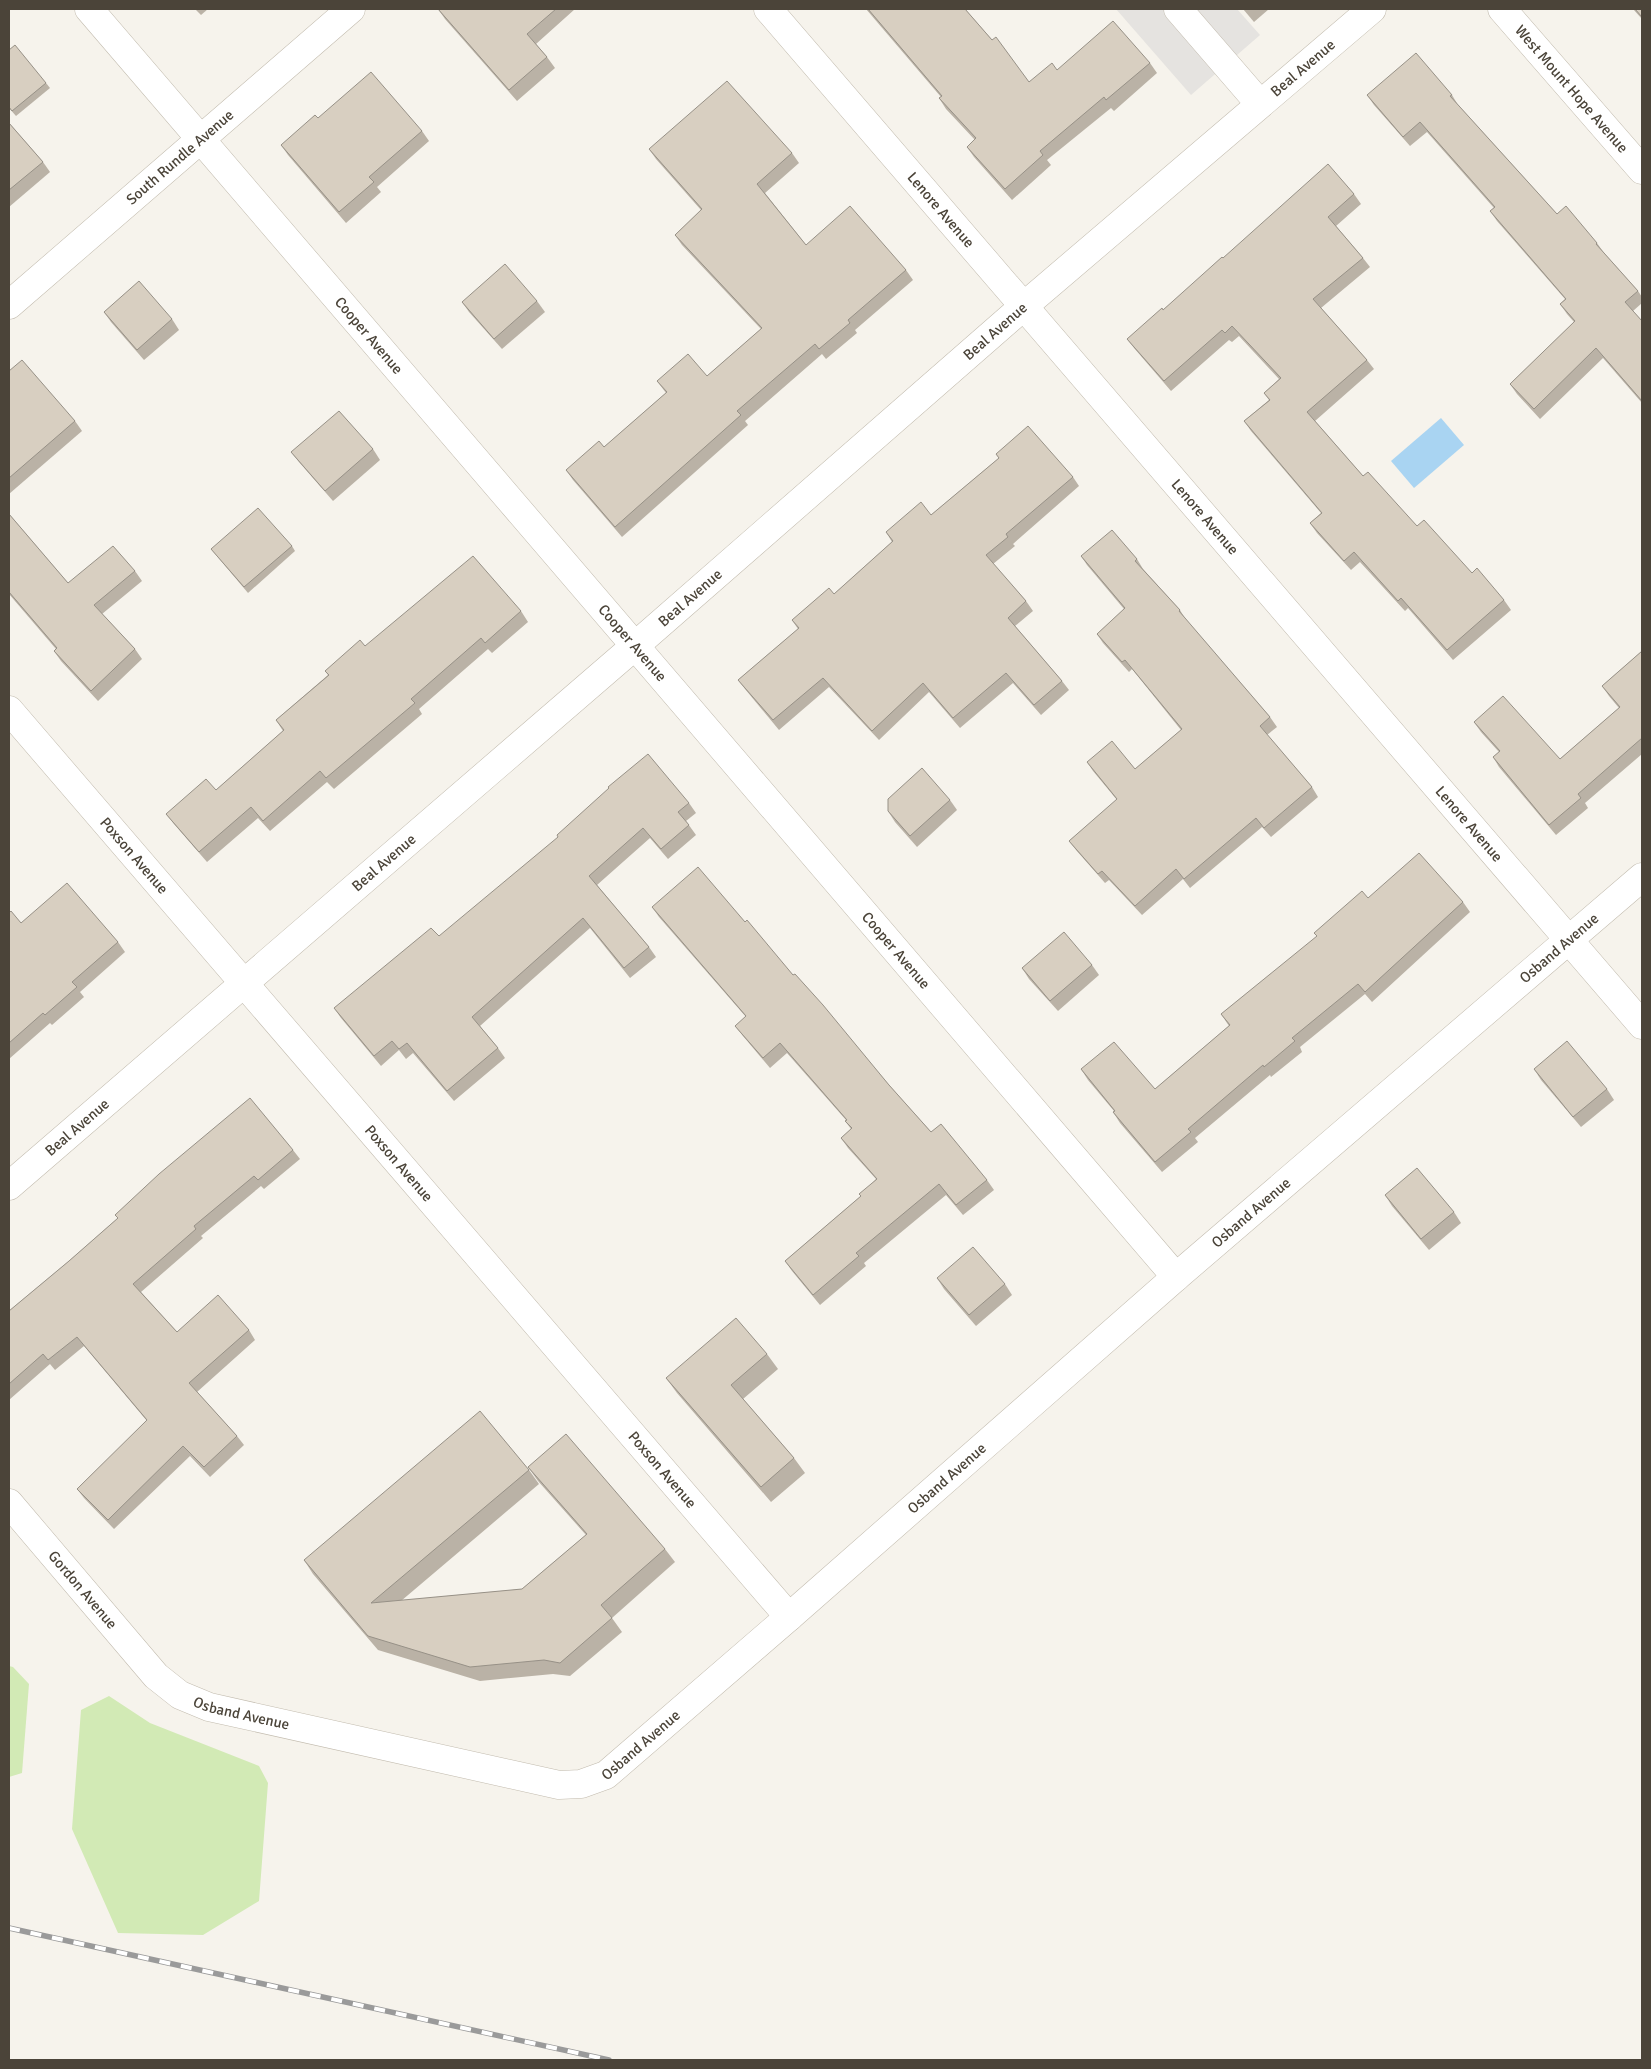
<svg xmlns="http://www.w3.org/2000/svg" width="1651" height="2069" font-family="Signika,sans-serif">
	<rect width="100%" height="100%" fill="#f6f3ec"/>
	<g fill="#d2eab5">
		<polygon points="9,1666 13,1667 29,1684 22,1773 9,1777"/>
		<polygon points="109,1696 150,1723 259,1766 268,1783 259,1901 203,1935 118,1933 72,1829 81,1710"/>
	</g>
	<polygon fill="#e5e3e0" points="1116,9 1237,9 1260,35 1191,95"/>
	<polygon fill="#a9d4f2" points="1441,418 1464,445 1414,488 1391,461"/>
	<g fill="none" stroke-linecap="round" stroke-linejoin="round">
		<g stroke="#c2bbae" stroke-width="29">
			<g id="minor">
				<path id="s1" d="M 89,9 L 1176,1277"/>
				<path id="s2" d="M 768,9 L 1642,1025"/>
				<polyline points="1178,9 1260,104"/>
				<path id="s3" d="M 1502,9 L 1642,170"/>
				<path id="s4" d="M 9,305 L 351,9"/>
				<path id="s5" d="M 9,710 L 789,1617"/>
				<path id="s6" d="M 9,1186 L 636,645 L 1024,306 L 1372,9"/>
				<path id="s7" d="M 9,1503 L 156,1676 L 180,1695 L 209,1707 L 559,1785 L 581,1784 L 606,1775 L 789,1617 L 1176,1277 L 1642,877"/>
			</g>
		</g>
		<use href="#minor" stroke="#fff" stroke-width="28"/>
		<g stroke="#9a9a9a" stroke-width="5.5">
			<polyline id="rail" points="9,1928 609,2060"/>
		</g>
		<use href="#rail" stroke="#fff" stroke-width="4" stroke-dasharray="11" stroke-linecap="butt"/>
	</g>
	<g fill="#bab2a6">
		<polygon points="195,9 208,9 201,15"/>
		<polygon points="438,9 575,9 536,44 547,57 555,68 517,101 445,19"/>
		<polygon points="866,9 965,9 1029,82 1057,70 1150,63 1157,73 1114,111 1111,108 1047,160 1051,165 1012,200 974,157 967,147 975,140 946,109 939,98 941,97"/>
		<polygon points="1243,9 1269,9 1254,22"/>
		<polygon points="1633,9 1642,9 1642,19"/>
		<polygon points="9,50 46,83 50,88 16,116 9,108"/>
		<polygon points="1367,95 1452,95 1458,105 1557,214 1597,243 1604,253 1638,291 1642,297 1642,303 1633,311 1642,321 1642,403 1603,358 1540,419 1517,394 1510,384 1574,322 1567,314 1560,304 1565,299 1497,221 1490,211 1494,208 1427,132 1410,146 1374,105"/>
		<polygon points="318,118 422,131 429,141 377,187 381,192 346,223 288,155 281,145"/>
		<polygon points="9,123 43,162 50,172 9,207"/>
		<polygon points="649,149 792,153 799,163 765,193 806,245 906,270 913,280 855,330 857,333 826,359 822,354 745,421 748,425 622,537 573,480 566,470 604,447 666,393 657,381 707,376 761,329 682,245 675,235 701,210 656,159"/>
		<polygon points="1354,194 1361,204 1336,226 1363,258 1370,267 1321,308 1367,360 1374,369 1315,421 1363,476 1417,526 1504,600 1511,610 1453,660 1408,608 1405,611 1360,562 1351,570 1317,533 1310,523 1321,513 1251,431 1244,421 1269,400 1264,393 1279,379 1239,336 1232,342 1229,340 1171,391 1134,348 1127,339 1163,310 1223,258"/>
		<polygon points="537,301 545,312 502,349 469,312 462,302"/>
		<polygon points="104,312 172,319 179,330 144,360 111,322"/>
		<polygon points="9,371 75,421 82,431 9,494"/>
		<polygon points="373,449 380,460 333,501 299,462 291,452"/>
		<polygon points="996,454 1073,477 1079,486 1013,544 1015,546 993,564 1026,601 1033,611 1015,626 1062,681 1069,690 1041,715 1013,683 960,728 929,692 879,740 829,687 779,730 745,689 738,680 798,629 792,620 834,594 892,542 886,532 931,515 999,458"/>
		<polygon points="9,514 68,583 135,571 142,581 102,614 135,649 142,659 98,701 61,661 54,651 56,649 9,594"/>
		<polygon points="292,546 295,551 248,593 211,549"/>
		<polygon points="1081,556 1137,559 1143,569 1180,610 1186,620 1270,717 1277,727 1267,735 1312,787 1318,797 1271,837 1262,827 1190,888 1183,879 1142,915 1109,880 1105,883 1076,850 1069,841 1117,800 1093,771 1087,762 1135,769 1181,730 1132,669 1129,672 1103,643 1097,634 1124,609 1087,565"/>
		<polygon points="521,611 528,622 492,653 488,649 419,709 422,714 334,789 327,782 270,831 258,818 207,862 174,824 166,814 216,790 283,731 276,720 328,675 325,671 365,646"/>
		<polygon points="1642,651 1642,754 1585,803 1588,808 1556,835 1499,767 1493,757 1499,752 1481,732 1474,722 1560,759 1619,708 1609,696 1602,686"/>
		<polygon points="950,800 957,810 917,847 895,822 888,811"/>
		<polygon points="689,803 696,813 686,821 696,835 668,859 650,838 597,885 649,947 656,957 630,978 590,928 480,1026 498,1048 505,1058 454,1101 413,1053 406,1059 399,1050 381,1066 341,1018 334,1008 439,936"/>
		<polygon points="1368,898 1463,902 1470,912 1372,1002 1365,994 1300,1047 1302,1052 1271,1077 1270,1075 1195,1138 1198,1142 1162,1172 1120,1123 1113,1112 1114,1111 1088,1080 1081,1069 1155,1089 1229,1026 1221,1014"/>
		<polygon points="652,907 745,922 793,975 889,1085 931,1132 987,1180 994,1190 963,1215 946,1195 864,1263 866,1266 820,1305 792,1271 785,1261 861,1196 876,1179 848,1148 841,1138 851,1129 845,1121 846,1120 787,1053 770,1068 743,1036 735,1026 746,1017 659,917"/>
		<polygon points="9,913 21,923 118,942 125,952 80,992 84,997 52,1025 50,1023 9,1059"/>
		<polygon points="1092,965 1099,975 1058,1011 1029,979 1022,968"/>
		<polygon points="1534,1069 1607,1089 1614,1100 1581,1127 1541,1080"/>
		<polygon points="293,1150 300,1159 264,1189 261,1186 201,1236 203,1238 141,1292 177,1332 249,1330 255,1340 197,1392 237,1436 244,1445 210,1477 190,1456 114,1529 84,1498 77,1489 147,1421 84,1346 55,1370 50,1364 9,1400 9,1311 69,1261 118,1218 115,1215"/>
		<polygon points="1385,1195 1454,1212 1461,1223 1429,1250 1392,1206"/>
		<polygon points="937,1278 1005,1284 1012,1295 976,1326 944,1289"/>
		<polygon points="767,1354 778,1369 743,1399 794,1458 805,1473 771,1502 677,1393 666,1378"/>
		<polygon points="528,1467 665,1549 675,1562 612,1618 622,1632 570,1676 553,1674 480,1681 378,1650 313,1574 304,1560 529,1470 539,1484 401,1601 522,1589 586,1535 538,1481"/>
	</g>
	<g fill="#d8cfc1" stroke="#979187">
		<polygon points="438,9 556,9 527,34 547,57 509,90"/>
		<polygon points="868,9 965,9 992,40 996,37 1029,82 1052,63 1057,70 1113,21 1150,63 1106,100 1104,97 1040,151 1043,155 1005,189 967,147 976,138 939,98 942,96"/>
		<polygon points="1635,9 1642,9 1642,17"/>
		<polygon points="15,45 46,83 12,111 9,107 9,50"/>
		<polygon points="1416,53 1452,95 1450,96 1557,214 1566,206 1597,243 1596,244 1638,291 1625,302 1642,321 1642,401 1596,348 1534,409 1510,384 1575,321 1560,304 1566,299 1490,211 1495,207 1420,122 1403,137 1367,95"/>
		<polygon points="371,72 422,131 369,177 374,182 339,212 281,145 315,115 318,118"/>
		<polygon points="727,81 792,153 757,184 806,245 850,206 906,270 848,320 850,323 819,349 815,344 737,411 741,415 615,527 566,470 599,441 604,447 667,392 657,381 688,354 707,376 762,328 675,235 702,209 649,149"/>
		<polygon points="9,123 43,162 9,190"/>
		<polygon points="1328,164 1354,194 1328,217 1363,258 1313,299 1367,360 1307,412 1363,476 1368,472 1417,526 1424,520 1472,573 1477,568 1504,600 1447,650 1401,598 1398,601 1354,552 1344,561 1310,523 1322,513 1244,421 1270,400 1264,393 1281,378 1232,326 1225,333 1222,330 1164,381 1127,339 1162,308 1163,310 1222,257 1223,258"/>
		<polygon points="505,264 537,301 494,339 462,302"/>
		<polygon points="139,281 172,319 137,350 104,312"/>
		<polygon points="22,360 75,421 9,478 9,371"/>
		<polygon points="339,411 373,449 325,491 291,452"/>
		<polygon points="1028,426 1073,477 1006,534 1008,537 986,555 1026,601 1008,618 1062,681 1034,705 1006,673 953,718 923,683 872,731 823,678 773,720 738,680 799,628 792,620 829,588 834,594 893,541 886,532 921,502 931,515 999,458 996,454"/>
		<polygon points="258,508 292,546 244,587 211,549"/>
		<polygon points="9,514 68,583 113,546 135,571 94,605 135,649 91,691 54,651 57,648 9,592"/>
		<polygon points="1112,530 1137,559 1135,561 1180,610 1179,611 1270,717 1260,726 1312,787 1264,828 1256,818 1184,879 1176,869 1135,906 1102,871 1098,874 1069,841 1117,799 1087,762 1112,741 1135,769 1182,729 1125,660 1122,662 1097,634 1125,608 1081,556"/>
		<polygon points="473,556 521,611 485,643 481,638 411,699 415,703 326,778 320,771 263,821 251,807 199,852 166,814 206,779 216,790 284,730 276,720 329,675 325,671 360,640 365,646"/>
		<polygon points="1642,651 1642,738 1578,794 1581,798 1549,825 1493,757 1500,751 1474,722 1503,696 1560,759 1620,707 1602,686"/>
		<polygon points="648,754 689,803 678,812 689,825 661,849 643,828 589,876 649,947 624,968 583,918 472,1017 498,1048 447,1091 407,1043 399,1049 392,1041 374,1056 334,1008 431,928 439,936 558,837 557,835 609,788 608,787"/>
		<polygon points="922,768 950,800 910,836 888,811 888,799"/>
		<polygon points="1419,853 1463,902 1365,992 1358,984 1292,1038 1295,1041 1264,1067 1263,1065 1188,1129 1191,1132 1155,1162 1113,1112 1115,1111 1081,1069 1114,1042 1155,1089 1230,1025 1221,1014 1317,936 1314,933 1362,891 1368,898"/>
		<polygon points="698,867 745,922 747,920 793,975 795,974 823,1005 889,1085 931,1132 941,1124 987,1180 956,1205 939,1184 856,1253 859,1256 813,1295 785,1261 861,1196 859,1194 877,1179 841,1138 852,1128 845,1121 847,1120 780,1043 763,1058 735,1026 746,1016 652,907"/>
		<polygon points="67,883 118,942 72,982 77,987 45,1015 43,1013 9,1043 9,913 11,911 21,923"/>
		<polygon points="1064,932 1092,965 1050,1001 1022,968"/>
		<polygon points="1567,1041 1607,1089 1573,1117 1534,1069"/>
		<polygon points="250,1098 293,1150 258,1180 254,1176 194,1226 196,1229 133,1284 177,1332 218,1295 249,1330 189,1383 237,1436 204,1467 183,1446 108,1520 77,1489 147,1420 77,1337 48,1360 43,1354 9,1384 9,1311 69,1261 118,1218 115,1215 159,1174"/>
		<polygon points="1417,1168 1454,1212 1421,1239 1385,1195"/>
		<polygon points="973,1247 1005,1284 969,1315 937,1278"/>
		<polygon points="736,1318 767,1354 731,1385 794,1458 761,1487 666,1378"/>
		<polygon points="480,1411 529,1470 371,1603 522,1589 587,1534 528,1467 566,1434 665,1549 601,1605 612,1618 560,1663 544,1660 470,1667 368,1636 304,1560"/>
	</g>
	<g text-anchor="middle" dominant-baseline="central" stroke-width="4" stroke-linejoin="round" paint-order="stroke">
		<g font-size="15" fill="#4b4439" stroke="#fff">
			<text stroke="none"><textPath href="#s6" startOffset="1710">Beal Avenue</textPath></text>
			<text stroke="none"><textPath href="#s3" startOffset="106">West Mount Hope Avenue</textPath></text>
			<text stroke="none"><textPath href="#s4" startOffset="226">South Rundle Avenue</textPath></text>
			<text stroke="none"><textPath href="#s2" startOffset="265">Lenore Avenue</textPath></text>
			<text stroke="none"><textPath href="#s6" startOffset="1305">Beal Avenue</textPath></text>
			<text stroke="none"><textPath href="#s1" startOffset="430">Cooper Avenue</textPath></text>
			<text stroke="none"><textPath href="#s2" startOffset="670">Lenore Avenue</textPath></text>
			<text stroke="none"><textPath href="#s6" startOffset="900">Beal Avenue</textPath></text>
			<text stroke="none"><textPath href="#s1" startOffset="835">Cooper Avenue</textPath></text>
			<text stroke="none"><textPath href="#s2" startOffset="1075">Lenore Avenue</textPath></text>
			<text stroke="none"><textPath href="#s5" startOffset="192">Poxson Avenue</textPath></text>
			<text stroke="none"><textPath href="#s6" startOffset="495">Beal Avenue</textPath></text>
			<text stroke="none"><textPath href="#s1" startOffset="1240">Cooper Avenue</textPath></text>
			<text stroke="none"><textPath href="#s7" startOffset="1958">Osband Avenue</textPath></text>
			<text stroke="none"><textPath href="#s6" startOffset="90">Beal Avenue</textPath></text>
			<text stroke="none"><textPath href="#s5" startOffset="598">Poxson Avenue</textPath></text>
			<text stroke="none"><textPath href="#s7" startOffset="1552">Osband Avenue</textPath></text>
			<text stroke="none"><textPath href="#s5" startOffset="1002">Poxson Avenue</textPath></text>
			<text stroke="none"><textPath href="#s7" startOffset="1148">Osband Avenue</textPath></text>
			<text stroke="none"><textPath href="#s7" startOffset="114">Gordon Avenue</textPath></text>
			<text stroke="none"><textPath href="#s7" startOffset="322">Osband Avenue</textPath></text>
			<text stroke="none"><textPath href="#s7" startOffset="742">Osband Avenue</textPath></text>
		</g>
	</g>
	<rect width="1651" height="2069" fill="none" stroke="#4b4439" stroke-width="20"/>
</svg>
